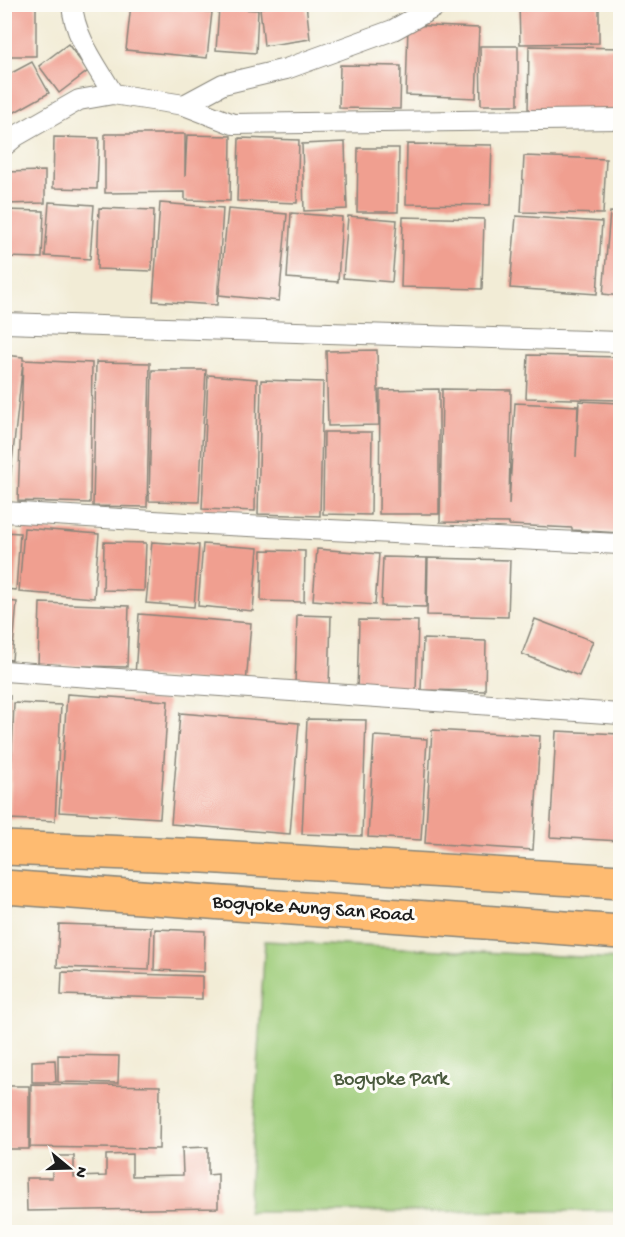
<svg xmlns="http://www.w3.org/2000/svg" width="625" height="1237" font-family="'Gochi Hand',sans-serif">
	<rect width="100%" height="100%" fill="#fdfcf7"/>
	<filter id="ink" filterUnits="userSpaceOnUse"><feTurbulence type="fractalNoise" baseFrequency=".0167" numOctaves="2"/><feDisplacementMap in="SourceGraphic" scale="12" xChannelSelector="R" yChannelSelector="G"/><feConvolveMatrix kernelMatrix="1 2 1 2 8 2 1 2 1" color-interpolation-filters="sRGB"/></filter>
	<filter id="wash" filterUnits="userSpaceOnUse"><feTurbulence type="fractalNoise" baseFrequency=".008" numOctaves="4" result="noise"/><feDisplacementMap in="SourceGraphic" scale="24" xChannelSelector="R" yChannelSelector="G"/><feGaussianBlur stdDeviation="1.35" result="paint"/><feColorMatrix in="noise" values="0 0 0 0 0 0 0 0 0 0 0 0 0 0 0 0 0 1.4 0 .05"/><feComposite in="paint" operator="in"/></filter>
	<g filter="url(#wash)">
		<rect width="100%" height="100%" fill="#f2ecd6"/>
		<polygon fill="#9ecc79" stroke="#5d744a" stroke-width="1.5" points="265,941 620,959 620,1211 248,1212"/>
		<g id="blocks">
			<g fill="#f09f90">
				<rect x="4" y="4" width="32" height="52"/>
				<polygon points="131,4 212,12 207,58 126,50"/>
				<polygon points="283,4 306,4 310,39 264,46 260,8"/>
				<polygon points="519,4 599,4 599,43 520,44"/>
				<polygon points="219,8 258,10 256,53 216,50"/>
				<polygon points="408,25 479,28 476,98 406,95"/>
				<polygon points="68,44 88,71 59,93 39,66"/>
				<polygon points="480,46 518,46 518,105 481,105"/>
				<polygon points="529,46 620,48 620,114 528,113"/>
				<polygon points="32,62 49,93 6,117 4,114 4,77"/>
				<polygon points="340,65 401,66 400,109 339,108"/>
				<polygon points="105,134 185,134 185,177 187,135 231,136 230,201 185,200 185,192 105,193"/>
				<polygon points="54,137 99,138 97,189 53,188"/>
				<polygon points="239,138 299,140 297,203 237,201"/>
				<polygon points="345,142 347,209 304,211 302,144"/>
				<polygon points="407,144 492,145 490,205 406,204"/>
				<polygon points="358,148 399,148 398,212 357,212"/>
				<polygon points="524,156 606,159 603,214 521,212"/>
				<polygon points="45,171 45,203 4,204 4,172"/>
				<polygon points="49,202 94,205 90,259 45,256"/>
				<polygon points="160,203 223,208 217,305 153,301"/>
				<polygon points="99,208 154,210 152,271 97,269"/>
				<polygon points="228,209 287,214 279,301 219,295"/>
				<polygon points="4,210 44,211 42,258 4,257"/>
				<polygon points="610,212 620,213 620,296 603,294"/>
				<polygon points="291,213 342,217 338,282 287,278"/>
				<polygon points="348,216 397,220 392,282 343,278"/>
				<polygon points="516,216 602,222 597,294 510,288"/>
				<polygon points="403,217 484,219 482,289 401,287"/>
				<polygon points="377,350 379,425 328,426 326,351"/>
				<polygon points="4,355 23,357 23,360 92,363 90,503 18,501 23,362 8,498 4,497"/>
				<polygon points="528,355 620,357 620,400 526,398"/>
				<polygon points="96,362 150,363 147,507 93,506"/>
				<polygon points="152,370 206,370 199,502 149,501"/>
				<polygon points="208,375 257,379 255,511 202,509"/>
				<polygon points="261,380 323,382 320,516 258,514"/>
				<polygon points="439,389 439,514 379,514 380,390"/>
				<polygon points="442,389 511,390 509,505 515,403 578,406 576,457 579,401 620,403 620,533 572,530 572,528 509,525 509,523 440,522"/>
				<polygon points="324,432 372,432 371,515 323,514"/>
				<polygon points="24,528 99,534 94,598 19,592"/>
				<polygon points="4,532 20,533 16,590 4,589"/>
				<polygon points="104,542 146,543 144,591 103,590"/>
				<polygon points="152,542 199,545 194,607 146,603"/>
				<polygon points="203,544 258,548 253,611 198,606"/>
				<polygon points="317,549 379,554 375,605 313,600"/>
				<polygon points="262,550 305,551 304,602 261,601"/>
				<polygon points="383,557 427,558 426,607 381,606"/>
				<polygon points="428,558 510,560 508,617 427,615"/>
				<polygon points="4,601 17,602 12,660 4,659"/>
				<polygon points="40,603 129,606 127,667 38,665"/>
				<polygon points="139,614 251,623 246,685 135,676"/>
				<polygon points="297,615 331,616 329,686 295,685"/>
				<polygon points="535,619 593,641 579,676 522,654"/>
				<polygon points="359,620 418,621 416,693 357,691"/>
				<polygon points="423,639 486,641 485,691 421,690"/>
				<polygon points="67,694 168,701 160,818 59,812"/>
				<rect x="4" y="695" width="6" height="47"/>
				<polygon points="14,703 61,705 55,821 9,819"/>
				<polygon points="180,713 299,723 290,834 171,824"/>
				<polygon points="307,719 366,720 362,836 302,834"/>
				<polygon points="432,730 540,736 533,850 425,843"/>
				<polygon points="556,731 620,734 620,841 550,837"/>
				<polygon points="374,736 427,739 421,840 368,837"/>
				<polygon points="59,924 151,927 149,970 57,967"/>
				<polygon points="155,929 205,931 204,972 154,970"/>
				<polygon points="62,972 202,976 202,999 61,995"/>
				<polygon points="58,1055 119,1056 118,1083 58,1082"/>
				<polygon points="55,1060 56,1082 32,1082 32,1061"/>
				<polygon points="31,1084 160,1086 159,1149 30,1147"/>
				<rect x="4" y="1086" width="25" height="63"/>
				<polygon points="208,1147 208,1175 218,1174 218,1208 27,1211 26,1178 52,1178 52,1156 74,1156 74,1177 106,1176 106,1155 132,1154 132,1176 183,1175 182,1148"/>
			</g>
		</g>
	</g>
	<g filter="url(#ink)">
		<use href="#blocks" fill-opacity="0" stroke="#878479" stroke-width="1.5"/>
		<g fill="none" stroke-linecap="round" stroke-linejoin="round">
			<g stroke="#878479" stroke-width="22">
				<g id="minor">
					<path d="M 72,4 C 74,37 97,66 113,94"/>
					<polyline points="184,105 233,124 620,119"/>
					<polyline points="4,146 16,136 79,100 113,94 184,105 223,84 286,69 393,30 440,4"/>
					<polyline points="4,323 620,342"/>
					<polyline points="4,512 187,523 620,544"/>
					<polyline points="4,671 620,714"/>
				</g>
			</g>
			<g stroke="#878479" stroke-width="36">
				<g id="trunk">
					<polyline points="4,848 204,856 620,882"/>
					<polyline points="4,887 620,932"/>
				</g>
			</g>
			<use href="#minor" stroke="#fff" stroke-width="20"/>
			<use href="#trunk" stroke="#febb71" stroke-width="33"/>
		</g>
	</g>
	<g text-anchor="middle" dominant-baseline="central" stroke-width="6" stroke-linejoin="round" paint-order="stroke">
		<g font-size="20" fill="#1c1c1c" stroke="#fdfcf7">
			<text transform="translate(313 910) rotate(4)">Bogyoke Aung San Road</text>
		</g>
		<g font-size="20" fill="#4a5a3d" stroke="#fdfcf7">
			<text x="391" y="1080">Bogyoke Park</text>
		</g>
	</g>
	<rect width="625" height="1237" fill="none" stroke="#fdfcf7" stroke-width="24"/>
	<g transform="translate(69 1168) rotate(109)" stroke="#fdfcf7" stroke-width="4.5" paint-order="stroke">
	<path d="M0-4.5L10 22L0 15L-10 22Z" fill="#1c1c1c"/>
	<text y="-9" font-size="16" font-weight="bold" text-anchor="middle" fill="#1c1c1c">N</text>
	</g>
</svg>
